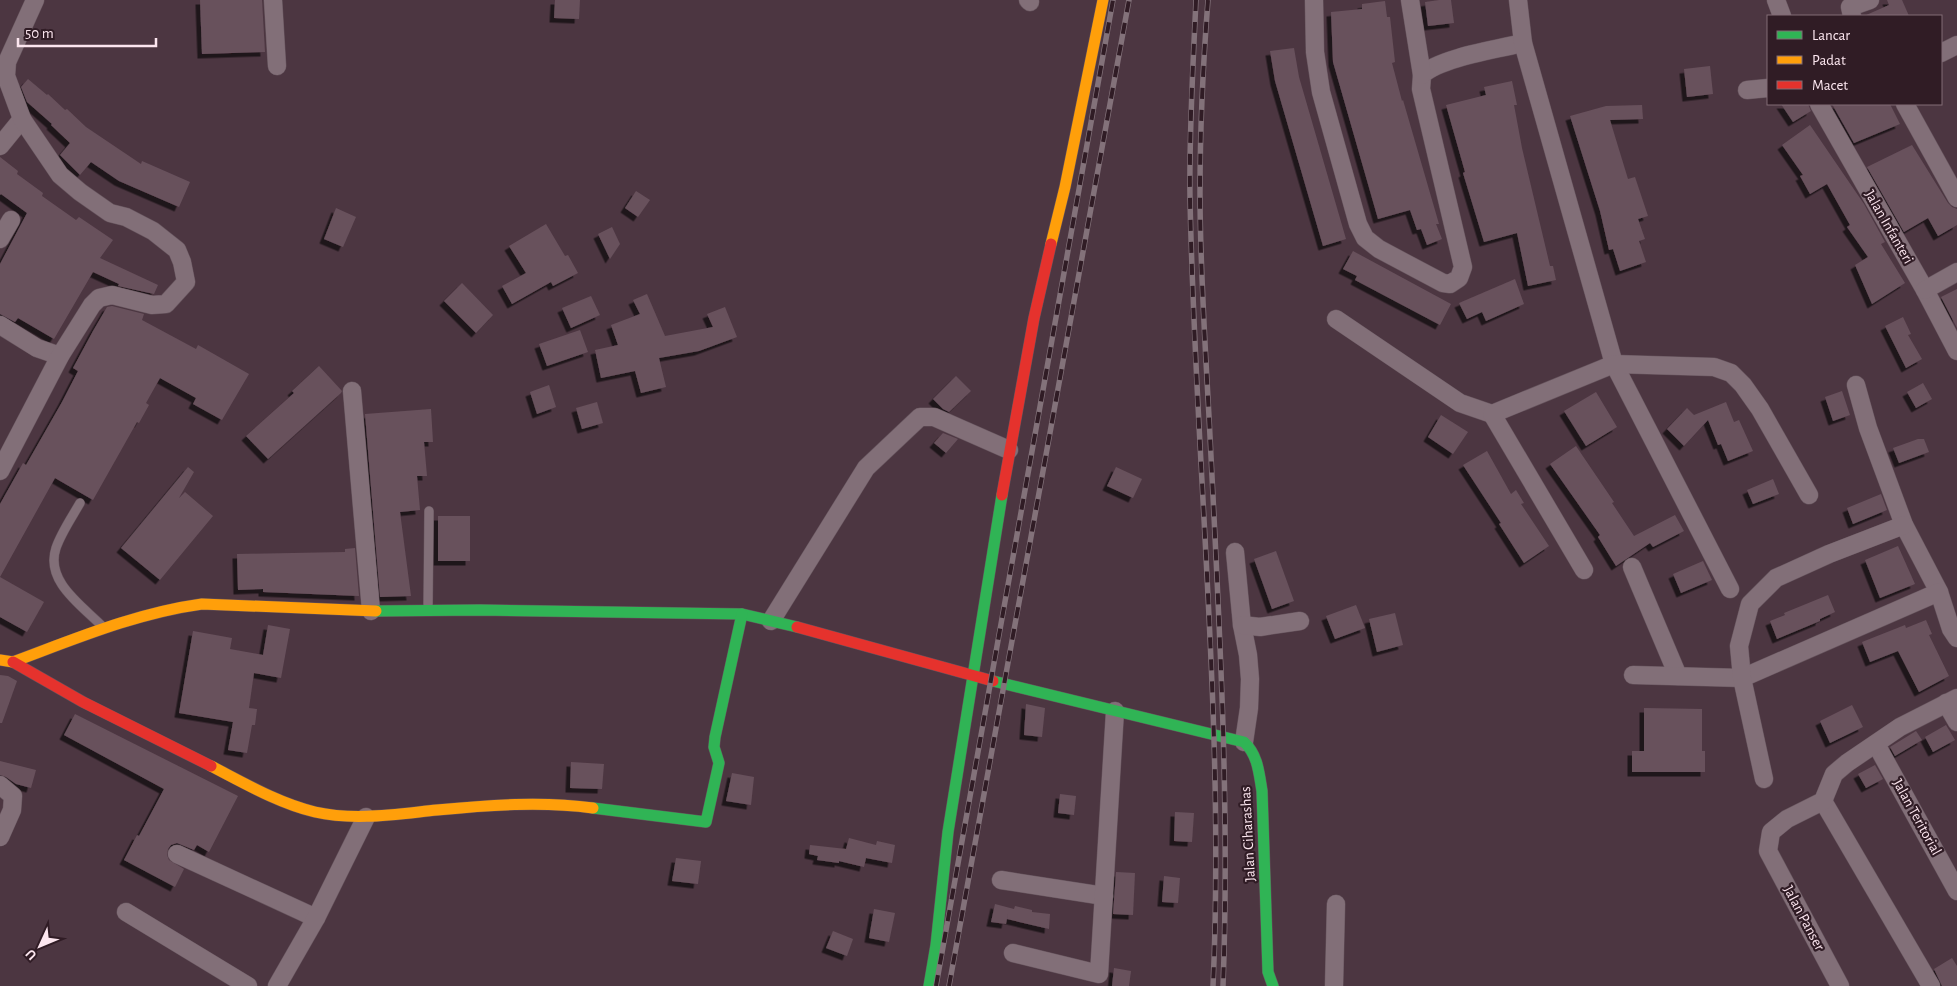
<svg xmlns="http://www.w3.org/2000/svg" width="1957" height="986" font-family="'Alegreya Sans',sans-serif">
	<defs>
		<filter id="shadow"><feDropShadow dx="-4.5" dy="4.5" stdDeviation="0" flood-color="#0009"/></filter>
	</defs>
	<rect width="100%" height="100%" fill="#4c3641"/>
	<g fill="#68515c" filter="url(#shadow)">
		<polygon points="200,0 262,0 265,52 202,54"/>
		<polygon points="555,0 580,0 579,19 554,18"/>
		<polygon points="1439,0 1451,0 1454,23 1428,26 1425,2"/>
		<polygon points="1887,0 1902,0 1909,16 1864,16 1889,5"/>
		<polygon points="1385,1 1387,17 1390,17 1395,62 1392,63 1402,101 1403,100 1439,224 1436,224 1442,239 1427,245 1421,229 1417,230 1410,210 1378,219 1333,62 1331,12 1362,9 1362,4"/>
		<polygon points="1294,48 1299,77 1346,239 1323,246 1275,81 1270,51"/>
		<polygon points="1710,66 1713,94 1687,97 1684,69"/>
		<polygon points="28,79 47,95 48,94 65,110 67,109 86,127 141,164 142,161 190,182 179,207 119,181 91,162 80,175 60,155 70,143 51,125 52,124 27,102 21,87"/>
		<polygon points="1512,81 1517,105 1514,105 1522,148 1550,266 1553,266 1556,280 1528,286 1517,233 1484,242 1463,173 1465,172 1446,105 1486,95 1484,87"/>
		<polygon points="1781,104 1808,104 1811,111 1793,122"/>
		<polygon points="1832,104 1890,104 1900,124 1854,143"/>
		<polygon points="1642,105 1643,119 1610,120 1628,179 1635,177 1648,216 1638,219 1645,239 1639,241 1646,262 1620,271 1613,249 1609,250 1600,211 1570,116 1606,106"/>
		<polygon points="1810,125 1864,204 1885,242 1881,244 1905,283 1872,304 1855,265 1868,257 1847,227 1850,225 1827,184 1810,194 1800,176 1803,175 1782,145"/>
		<polygon points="1912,145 1948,203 1952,207 1957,209 1957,225 1938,236 1928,218 1904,232 1867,167"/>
		<polygon points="0,157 18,171 17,174 43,193 42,196 76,220 79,217 113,240 100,258 158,285 154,294 118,286 119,284 93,272 54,339 18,318 15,322 0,314 0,264 27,213 1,194 0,195"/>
		<polygon points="636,191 650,200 638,217 625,208"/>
		<polygon points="336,208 356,217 343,247 324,239"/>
		<polygon points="546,224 565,256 568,255 578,273 553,286 551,282 512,304 502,286 526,273 509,246"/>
		<polygon points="612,227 620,244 610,259 598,234"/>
		<polygon points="1353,251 1451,304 1440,325 1355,280 1357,276 1343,269"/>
		<polygon points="1515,279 1524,304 1486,321 1482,312 1467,319 1459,303"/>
		<polygon points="462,283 493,315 476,333 444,301"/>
		<polygon points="1957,289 1957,328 1941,297"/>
		<polygon points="647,294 665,336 713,327 707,314 725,307 737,337 699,351 659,358 666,387 641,393 635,371 601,378 595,350 618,345 611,325 640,314 633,300"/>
		<polygon points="591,296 600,315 571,328 562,308"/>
		<polygon points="112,306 144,314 142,320 196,349 198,345 249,374 222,420 193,404 196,398 160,378 146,403 149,405 139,423 137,422 93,500 55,478 0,577 0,504 23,463 26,465 62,402 78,371 73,368 93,331 107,307"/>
		<polygon points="1903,317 1911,334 1908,335 1922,359 1906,368 1885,326"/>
		<polygon points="580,330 588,352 547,366 539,344"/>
		<polygon points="319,366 342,391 341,393 268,459 246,436 294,393 292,391"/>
		<polygon points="956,376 971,391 949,412 943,409 933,399"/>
		<polygon points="1923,383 1932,399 1916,408 1907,392"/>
		<polygon points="549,385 556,407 537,414 530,392"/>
		<polygon points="1842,391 1850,415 1833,421 1825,397"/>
		<polygon points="1596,392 1617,427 1586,446 1564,411"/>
		<polygon points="597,402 603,423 582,429 576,408"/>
		<polygon points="1726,402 1734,422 1739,420 1753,451 1728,461 1721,444 1718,445 1708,420 1684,446 1667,429 1687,408 1694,415"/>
		<polygon points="431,409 433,442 424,442 427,476 417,476 420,510 400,512 411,596 380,597 365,414"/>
		<polygon points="1441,415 1468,432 1453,454 1428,437"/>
		<polygon points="943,433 958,439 946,453 934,443"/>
		<polygon points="1918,439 1924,439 1929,452 1899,463 1893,448"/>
		<polygon points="1576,446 1614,502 1612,503 1634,536 1675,515 1684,531 1653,547 1650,543 1616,566 1598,537 1600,535 1550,464"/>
		<polygon points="1487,451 1511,494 1516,490 1524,503 1521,504 1549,546 1524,563 1499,524 1501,523 1463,465"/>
		<polygon points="188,467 194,472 179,498 185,492 213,516 160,580 121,548"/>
		<polygon points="1116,467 1142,479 1133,498 1107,486"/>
		<polygon points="1773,479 1779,494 1753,504 1747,490"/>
		<polygon points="1881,494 1887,510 1853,524 1847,508"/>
		<rect x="438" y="516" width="32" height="45"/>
		<polygon points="1898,546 1915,584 1880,598 1865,560"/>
		<polygon points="355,548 359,596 263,592 263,589 238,590 237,554 345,552 345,549"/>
		<polygon points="1276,551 1294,601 1272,609 1254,559"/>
		<polygon points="1703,561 1712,580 1681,593 1673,574"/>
		<polygon points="0,577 44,602 27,632 0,617"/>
		<polygon points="1828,595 1835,612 1820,619 1820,621 1777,639 1770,621 1785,615 1784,613"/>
		<polygon points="1356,605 1365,628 1335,639 1326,616"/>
		<polygon points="1395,613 1403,645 1377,652 1369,619"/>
		<polygon points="1926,620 1932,634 1929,635 1949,676 1919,692 1898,651 1870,662 1862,642 1905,625 1906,628"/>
		<polygon points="268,625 290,629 281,678 254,673 249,708 257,709 255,725 252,725 247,753 228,750 233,722 179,713 193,631 232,638 230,649 263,655"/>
		<polygon points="0,675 8,676 17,681 2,723 0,723"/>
		<polygon points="1026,704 1045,708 1042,737 1024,735"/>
		<polygon points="1852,705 1863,727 1830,743 1820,721"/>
		<polygon points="1644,708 1702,709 1702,751 1705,751 1705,772 1632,772 1632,751 1644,751"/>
		<polygon points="75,714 238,796 209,852 197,845 194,850 177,843 171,845 168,849 167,855 169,860 184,869 175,887 124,860 137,835 139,836 164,789 64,735"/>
		<polygon points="1946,725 1955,740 1933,752 1925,737"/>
		<polygon points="1916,731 1922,740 1895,756 1890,747"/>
		<polygon points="0,761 36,770 31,788 16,784 6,777 0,775"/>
		<polygon points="571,762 604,764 602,789 570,788"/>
		<polygon points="1875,765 1883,779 1866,788 1858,774"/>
		<polygon points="732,773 754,777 751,805 726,801"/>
		<polygon points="1060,794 1076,796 1074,815 1058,813"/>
		<polygon points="1175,812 1194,813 1192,842 1174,841"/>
		<polygon points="849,838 876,845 877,841 895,845 892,863 866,858 864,867 839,861 839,863 817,860 818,856 809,854 810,845 846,849"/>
		<polygon points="676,858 701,861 698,884 672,881"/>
		<polygon points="1116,872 1135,873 1133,915 1113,914"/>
		<polygon points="1164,876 1180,878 1178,903 1162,902"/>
		<polygon points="995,904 1014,909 1015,906 1032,910 1032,912 1050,914 1049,929 1007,919 1008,913 1006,924 991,922"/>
		<polygon points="874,909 895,913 889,942 869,938"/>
		<polygon points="833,931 853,939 847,956 826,948"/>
		<polygon points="1952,958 1957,966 1957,986 1942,986 1934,969"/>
		<polygon points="1114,968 1131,971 1129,986 1112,986"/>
	</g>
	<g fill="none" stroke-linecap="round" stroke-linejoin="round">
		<g stroke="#65535c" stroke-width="10">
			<g id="lane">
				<path d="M 80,503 C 72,517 61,533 56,548 C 45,581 81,605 101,625"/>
				<polyline points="428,609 429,511"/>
			</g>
		</g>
		<g stroke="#65535c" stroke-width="19">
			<g id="street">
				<polyline points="273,0 277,66"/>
				<polyline points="1028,0 1030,2"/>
				<path d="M 1314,0 L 1315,52 L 1321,92 L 1358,224 L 1365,238 L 1379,249 L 1443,283 L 1450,284 L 1459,278 L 1463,267 L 1421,89 L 1422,75 C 1439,58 1498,49 1523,43"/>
				<polyline points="1410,0 1422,75"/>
				<polyline points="1518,0 1523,43 1614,364 1730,589"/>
				<polyline points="1776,0 1782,16"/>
				<polyline points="1852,16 1850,7 1870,0"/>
				<polyline points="1941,53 1957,45"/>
				<polyline points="1747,90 1768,88"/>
				<polyline points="1819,104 1925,290 1957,351"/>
				<polyline points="1905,104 1957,198"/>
				<polyline points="0,146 22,119"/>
				<polyline points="0,239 11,220"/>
				<polyline points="1925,290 1957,272"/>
				<polyline points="1336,319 1460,403 1492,414"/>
				<polyline points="0,325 37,348 60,356"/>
				<polyline points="1856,385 1868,428 1904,525 1939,592"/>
				<polyline points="352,391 371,611"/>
				<polyline points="0,471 60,356 92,305 99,298 112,295 152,305 166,304 186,282 182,262 177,250 153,231 126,217 110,213 80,192 60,175 22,119 6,76 7,62 35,0"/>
				<polyline points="1235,552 1242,625 1248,655 1250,679 1249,708 1244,742"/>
				<polyline points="1632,567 1678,676"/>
				<polyline points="1584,570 1492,414 1614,364 1714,367 1731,373 1743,385 1760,409 1809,495"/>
				<polyline points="771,621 866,468 920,417 934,417 1009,450"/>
				<polyline points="1242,625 1260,627 1300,621"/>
				<polyline points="1633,675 1742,678 1939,592 1951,629 1957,638"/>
				<polyline points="1946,703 1957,722"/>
				<polyline points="1876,744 1957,891"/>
				<polyline points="1764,779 1742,678 1739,646 1750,604 1776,578 1829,554 1904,525"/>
				<polyline points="0,785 13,796 12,810 0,837"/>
				<polyline points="1823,801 1931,986"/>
				<polyline points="177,854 316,918"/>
				<polyline points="1001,880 1104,896"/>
				<polyline points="126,912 248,986"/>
				<polyline points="1013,953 1099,974 1115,711"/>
				<polyline points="277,986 316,918 366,817"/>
				<polyline points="1334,986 1336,904"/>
				<polyline points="1840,986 1768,851 1771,832 1787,819 1823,801 1834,774 1847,763 1900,727 1957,698"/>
			</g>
		</g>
		<g stroke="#65535c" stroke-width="12">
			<g id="fast">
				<polyline points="376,611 480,610 742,614 797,627"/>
				<path d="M 993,681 L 1244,742 C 1258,755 1259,773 1262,791 L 1268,972 L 1273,986"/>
				<polyline points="593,808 706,822 719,763 714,747 715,737 742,614"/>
				<polyline points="929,986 936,945 948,832 1002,495"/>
			</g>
		</g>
		<g stroke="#65535c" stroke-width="12">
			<g id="slow">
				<polyline points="1051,244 1065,187 1103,0"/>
				<path d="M 0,660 L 13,662 C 75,639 136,613 202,604 L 376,611"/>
				<path d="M 211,766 C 244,783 278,803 315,812 C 355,821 397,814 437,810 C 488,805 542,801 593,808"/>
			</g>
		</g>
		<g stroke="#65535c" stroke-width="12">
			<g id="jam">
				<polyline points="1002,495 1034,318 1051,244"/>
				<polyline points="797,627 993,681"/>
				<polyline points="13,662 83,702 211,766"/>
			</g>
		</g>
		<use href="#lane" stroke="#826f78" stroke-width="9"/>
		<use href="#street" stroke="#826f78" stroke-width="18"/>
		<use href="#fast" stroke="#30b455" stroke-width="11"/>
		<use href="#slow" stroke="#ff9f0a" stroke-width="11"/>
		<use href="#jam" stroke="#e5322d" stroke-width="11"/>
		<g stroke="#83727a" stroke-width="5.5">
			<g id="rail">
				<path d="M 1196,0 C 1193,66 1189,132 1190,198 C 1195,461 1225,723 1213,986"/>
				<path d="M 1208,0 C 1203,64 1200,129 1200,193 C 1200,274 1206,355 1210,436 C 1219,619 1230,802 1223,986"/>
				<polyline points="936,986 1113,0"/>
				<polyline points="949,986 1129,0"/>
			</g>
		</g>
		<use href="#rail" stroke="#301c25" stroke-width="4" stroke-dasharray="11" stroke-linecap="butt"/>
	</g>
	<g text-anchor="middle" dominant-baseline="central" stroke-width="4.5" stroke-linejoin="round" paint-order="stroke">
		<g font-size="15" fill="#fce6ef" stroke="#301c25">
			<text transform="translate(1889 227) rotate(60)">Jalan Infanteri</text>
			<text transform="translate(1917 817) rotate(61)">Jalan Teritorial</text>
			<text transform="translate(1248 834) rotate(-93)">Jalan Ciharashas</text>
			<text transform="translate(1804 918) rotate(62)">Jalan Panser</text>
		</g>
	</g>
	<rect x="1767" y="15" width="175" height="90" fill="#301c25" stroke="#826d76"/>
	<rect x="1777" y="31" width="25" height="8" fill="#30b455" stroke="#826d76"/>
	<text x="1812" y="40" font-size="15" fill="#fce6ef">Lancar</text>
	<rect x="1777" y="56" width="25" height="8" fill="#ff9f0a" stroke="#826d76"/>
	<text x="1812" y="65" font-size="15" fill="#fce6ef">Padat</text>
	<rect x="1777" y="81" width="25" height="8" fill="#e5322d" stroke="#826d76"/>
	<text x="1812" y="90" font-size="15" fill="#fce6ef">Macet</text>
	<g transform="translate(40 946) rotate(226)" stroke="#301c25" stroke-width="4" paint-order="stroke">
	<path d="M0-4L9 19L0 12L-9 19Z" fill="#fce6ef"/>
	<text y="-8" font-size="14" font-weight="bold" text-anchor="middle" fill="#fce6ef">U</text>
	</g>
	<path d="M18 38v8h138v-8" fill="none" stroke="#fce6ef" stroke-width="2.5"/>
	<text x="25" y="38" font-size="15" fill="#fce6ef" stroke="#301c25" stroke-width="4" paint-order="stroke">50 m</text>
</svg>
